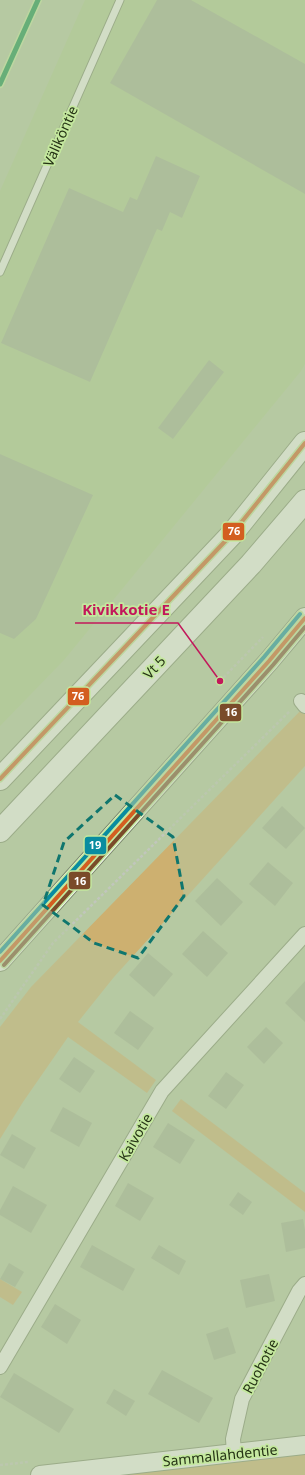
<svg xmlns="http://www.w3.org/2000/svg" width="305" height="1475" font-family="'Noto Sans',sans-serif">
	<rect width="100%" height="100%" fill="#b6c9a2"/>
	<polygon fill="#b0cd90" points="85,0 305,0 305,364 301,371 64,660 0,726 0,191"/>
	<g fill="#cdb070">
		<polygon points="305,706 305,766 114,977 78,1022 156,1080 147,1093 68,1037 23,1102 0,1139 0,1027 31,987"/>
		<polygon points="181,1099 305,1193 305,1212 172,1111"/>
		<polygon points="0,1279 22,1292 13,1305 0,1297"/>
		<polygon points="305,1450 305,1475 94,1475"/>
	</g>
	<g fill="#a3b293">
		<polygon points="157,0 191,0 305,64 305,194 110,83"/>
		<polygon points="156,156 200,176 182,218 170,212 162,231 157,229 90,382 1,343 69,188 123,212 130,197 137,200"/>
		<polygon points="209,360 224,372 173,439 158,428"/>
		<polygon points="0,454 93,495 36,619 14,639 0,633"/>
		<polygon points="282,806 305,828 286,849 262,828"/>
		<polygon points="268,862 293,883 275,906 249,884"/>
		<polygon points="217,878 243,902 221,926 195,901"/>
		<polygon points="203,931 228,953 207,977 182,954"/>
		<polygon points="148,953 173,974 154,997 129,975"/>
		<polygon points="305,981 305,1022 285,1003"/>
		<polygon points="130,1011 154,1028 138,1050 114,1033"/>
		<polygon points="266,1027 283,1043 264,1064 247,1047"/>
		<polygon points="74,1057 95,1071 80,1093 59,1079"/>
		<polygon points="226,1072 244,1085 226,1109 208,1096"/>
		<polygon points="63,1107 92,1123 79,1147 50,1131"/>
		<polygon points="168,1123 195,1140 180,1164 153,1147"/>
		<polygon points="12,1134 36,1148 24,1169 0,1155"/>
		<polygon points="128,1183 154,1198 140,1221 115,1206"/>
		<polygon points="13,1186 47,1205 31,1233 0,1215 0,1210"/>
		<polygon points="238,1192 252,1202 243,1215 229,1205"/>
		<polygon points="303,1219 305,1230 305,1248 286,1252 281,1223"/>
		<polygon points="92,1245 135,1269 123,1291 80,1267"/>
		<polygon points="159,1245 186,1261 179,1275 151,1258"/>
		<polygon points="9,1263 24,1272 15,1287 0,1279"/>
		<polygon points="269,1274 275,1301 246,1308 240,1280"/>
		<polygon points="55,1304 81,1320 67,1344 41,1327"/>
		<polygon points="228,1327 236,1353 214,1360 206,1334"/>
		<polygon points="162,1370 213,1398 199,1423 148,1394"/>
		<polygon points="14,1373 74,1409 59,1433 0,1397"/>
		<polygon points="114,1389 135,1401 126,1416 106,1403"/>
	</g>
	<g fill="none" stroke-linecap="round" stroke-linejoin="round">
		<g stroke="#7b8a6b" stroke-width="9">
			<polyline id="service" points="0,272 120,0"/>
		</g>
		<g stroke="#7b8a6b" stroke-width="16">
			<g id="minor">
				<polyline points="301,701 305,706"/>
				<polyline points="0,1367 162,1091 305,934"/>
				<polyline points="234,1453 233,1439 242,1399 299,1291 305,1284"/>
			</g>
		</g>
		<g stroke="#7b8a6b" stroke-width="20">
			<polyline id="tertiary" points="40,1475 305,1445"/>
		</g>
		<g stroke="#7b8a6b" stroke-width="22">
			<polyline id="secondary" points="0,961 269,661 305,618"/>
		</g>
		<g stroke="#7b8a6b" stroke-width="24">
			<g id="motorway">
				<polyline points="0,779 232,534 305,443"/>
				<polyline points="0,831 251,564 305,501"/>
			</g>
		</g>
		<g stroke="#c1c6bc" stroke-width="2.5" stroke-dasharray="3 2" stroke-linecap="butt">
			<polyline points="220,681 263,637"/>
			<polyline points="0,1019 53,943 290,711"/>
			<polyline points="0,1465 28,1462"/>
		</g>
		<use href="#service" stroke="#f4f7f1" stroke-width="7"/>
		<use href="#minor" stroke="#f4f7f1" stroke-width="14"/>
		<use href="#tertiary" stroke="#f4f7f1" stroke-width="18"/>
		<use href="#secondary" stroke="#f4f7f1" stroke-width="20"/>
		<use href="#motorway" stroke="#f4f7f1" stroke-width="22"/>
		<g stroke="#c4e89e" stroke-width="7">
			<g id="bus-1">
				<polyline points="0,779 232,534 305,443"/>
				<polyline points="0,961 269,661 305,618"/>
			</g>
		</g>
		<g stroke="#c4e89e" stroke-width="7">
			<polyline id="bus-2" points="4,965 273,665 305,627"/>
		</g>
		<g stroke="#c4e89e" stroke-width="7">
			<polyline id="bus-3" points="0,952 264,657 300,614"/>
		</g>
		<use href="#bus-1" stroke="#d35e20" stroke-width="4"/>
		<use href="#bus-2" stroke="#7a4b2a" stroke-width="4"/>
		<use href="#bus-3" stroke="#098ca0" stroke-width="4"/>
		<g stroke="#c4e89e" stroke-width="8">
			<polyline id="rail-1" points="0,84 38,0"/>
		</g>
		<use href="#rail-1" stroke="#078f45" stroke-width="5"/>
	</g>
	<path d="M0 0H305V1475H0ZM 115,795 L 173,837 L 184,896 L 138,958 L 94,943 L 43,905 L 64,842 Z" fill="#b6c9a2" fill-opacity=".55" fill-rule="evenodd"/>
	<path fill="none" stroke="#0f766e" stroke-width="3" stroke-dasharray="8 5" stroke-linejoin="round" d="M 115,795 L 173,837 L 184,896 L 138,958 L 94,943 L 43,905 L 64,842 Z"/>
	<g text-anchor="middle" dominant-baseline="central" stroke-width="3.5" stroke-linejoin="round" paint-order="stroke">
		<g font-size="14" fill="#253315" stroke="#c4e89e">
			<text transform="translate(60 136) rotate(-66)">Väliköntie</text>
			<text transform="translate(154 667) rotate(-47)">Vt 5</text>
			<text transform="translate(135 1137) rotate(-60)">Kaivotie</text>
			<text transform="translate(260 1366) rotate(-62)">Ruohotie</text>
			<text transform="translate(220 1455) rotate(-6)">Sammallahdentie</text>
		</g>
	</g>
	<path fill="none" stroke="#c2185b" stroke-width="1.5" d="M220 681L178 623H75"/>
	<circle fill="#c2185b" stroke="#c4e89e" stroke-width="1.5" cx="220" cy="681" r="4"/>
	<g font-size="15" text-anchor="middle" font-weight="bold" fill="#c2185b" stroke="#c4e89e" stroke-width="3.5" stroke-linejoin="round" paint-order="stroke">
		<text x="126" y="615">Kivikkotie E</text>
	</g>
	<g stroke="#c4e89e" stroke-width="1.5">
		<rect x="222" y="522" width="23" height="19" rx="4" fill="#d35e20"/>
		<rect x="67" y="687" width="23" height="19" rx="4" fill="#d35e20"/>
		<rect x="219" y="703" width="23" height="19" rx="4" fill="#7a4b2a"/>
		<rect x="84" y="836" width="23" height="19" rx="4" fill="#098ca0"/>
		<rect x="68" y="871" width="23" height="19" rx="4" fill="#7a4b2a"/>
	</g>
	<g font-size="11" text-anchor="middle" font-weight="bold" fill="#fff">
		<text x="234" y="535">76</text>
		<text x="78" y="700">76</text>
		<text x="231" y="716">16</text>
		<text x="95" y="849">19</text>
		<text x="80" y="885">16</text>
	</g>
</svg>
